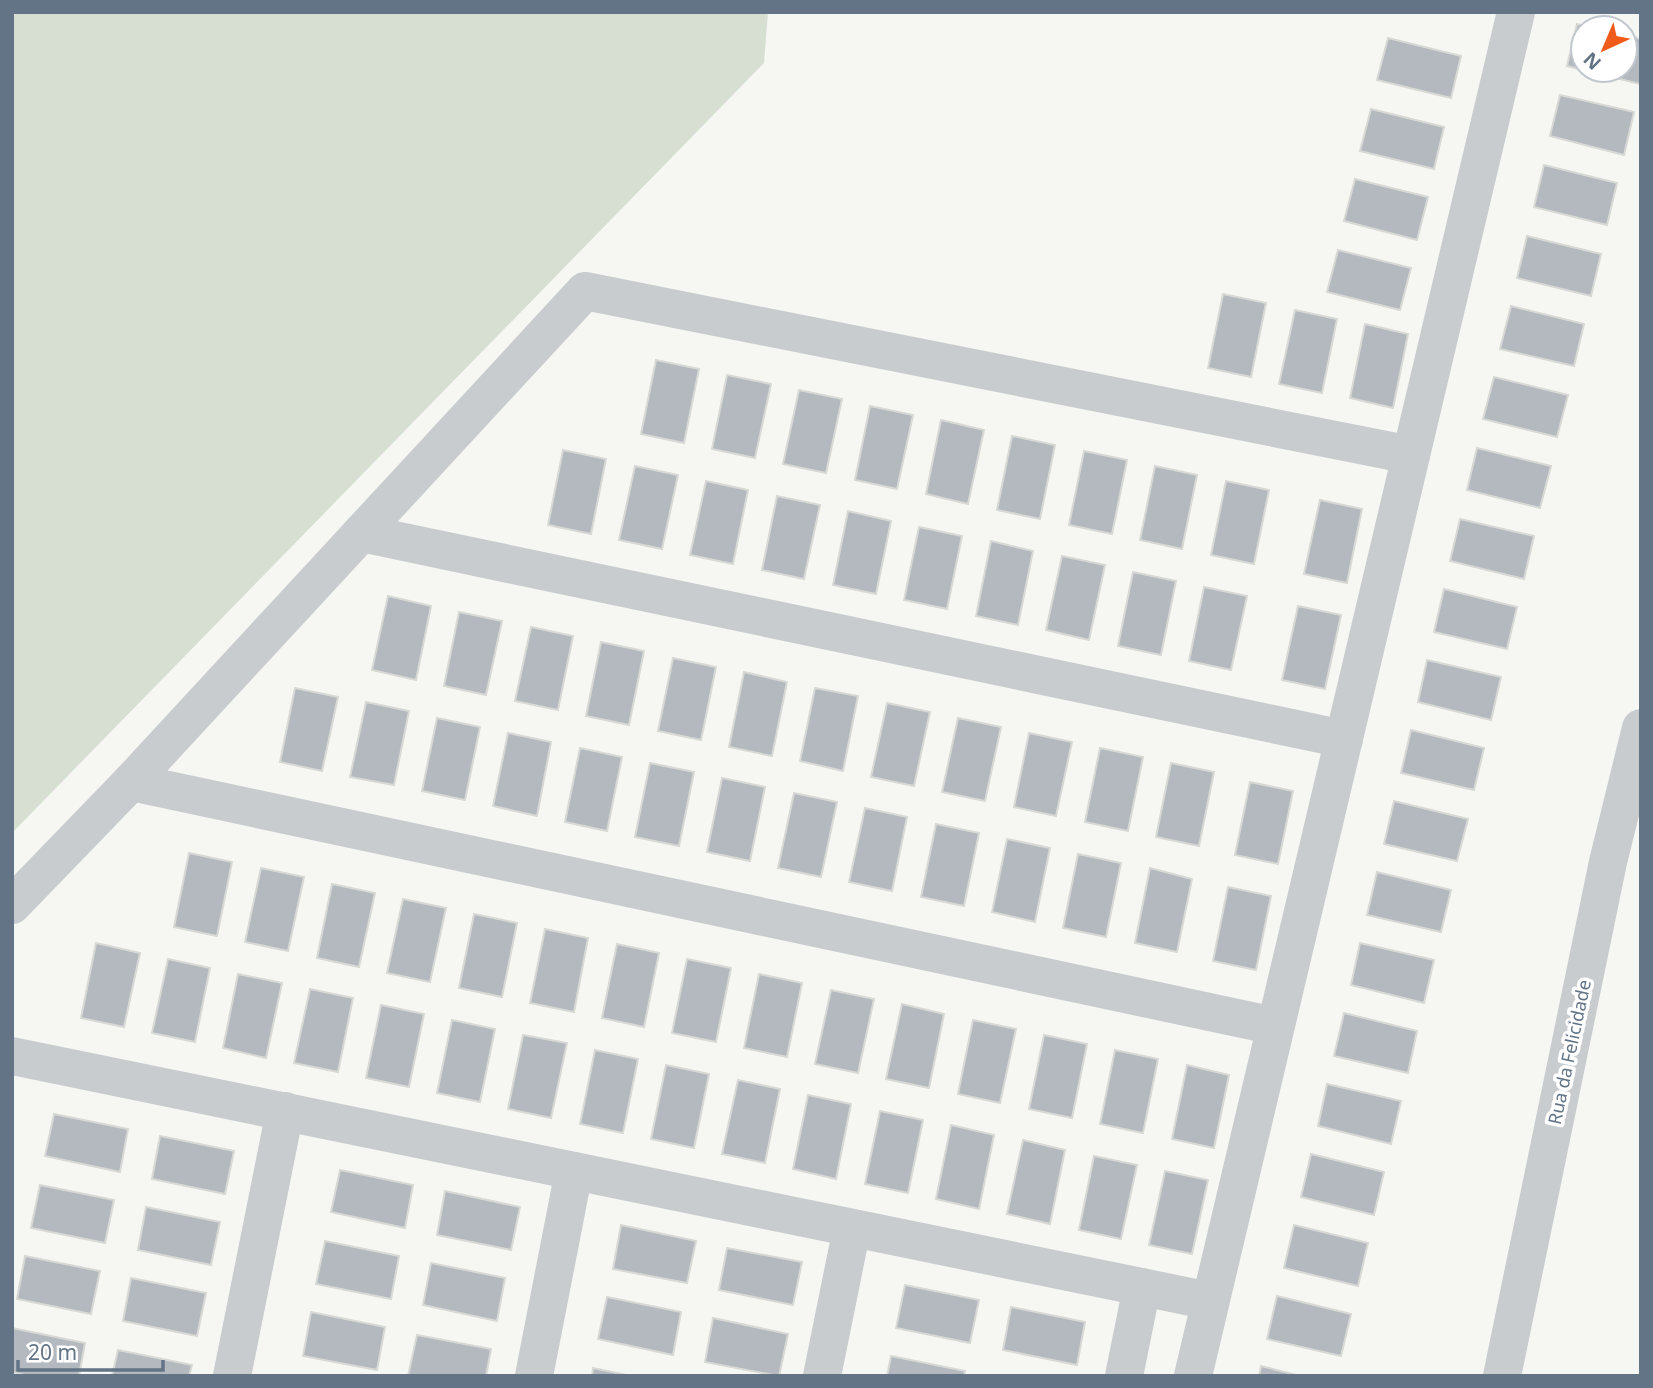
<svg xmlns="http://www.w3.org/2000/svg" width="1653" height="1388" font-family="'Noto Sans',sans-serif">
	<rect width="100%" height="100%" fill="#f6f7f3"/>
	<polygon fill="#d7dfd3" points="12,12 768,12 764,63 12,833"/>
	<g fill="#b3b9bf" stroke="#d8d8d5" stroke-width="2">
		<polygon points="1577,24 1594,28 1583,28 1583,70 1625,70 1625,35 1641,39 1640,84 1567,66"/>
		<polygon points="1388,38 1461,56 1451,98 1377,80"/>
		<polygon points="1560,95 1634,112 1624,155 1550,136"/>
		<polygon points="1371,109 1444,127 1434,169 1360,151"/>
		<polygon points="1544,165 1617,183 1607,225 1534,207"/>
		<polygon points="1355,179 1428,197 1417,240 1344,221"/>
		<polygon points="1527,236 1601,254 1591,296 1517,278"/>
		<polygon points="1338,250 1411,268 1400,310 1327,292"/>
		<polygon points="1223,294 1266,303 1251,377 1208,368"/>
		<polygon points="1511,306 1584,324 1574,366 1500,349"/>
		<polygon points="1295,310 1337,319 1322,393 1279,384"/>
		<polygon points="1365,324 1408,334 1393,408 1350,398"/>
		<polygon points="656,360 699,369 684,443 641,434"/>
		<polygon points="727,375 771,384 755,458 712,449"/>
		<polygon points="1494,377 1568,395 1557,437 1483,419"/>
		<polygon points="799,390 842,399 826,473 783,464"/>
		<polygon points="870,406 913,415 897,489 855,480"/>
		<polygon points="941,420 984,430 968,504 926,494"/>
		<polygon points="1012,436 1055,445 1040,519 997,510"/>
		<polygon points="1477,448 1551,466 1540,508 1467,490"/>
		<polygon points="563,450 606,459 591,534 548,525"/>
		<polygon points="1084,451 1127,460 1112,534 1069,525"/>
		<polygon points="635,466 678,475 662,549 619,540"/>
		<polygon points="1155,466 1197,475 1182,549 1140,540"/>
		<polygon points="706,481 748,490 733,564 690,555"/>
		<polygon points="1226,481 1269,490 1254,564 1211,555"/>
		<polygon points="777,496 820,505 804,579 762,570"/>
		<polygon points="1320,500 1362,509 1347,583 1304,574"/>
		<polygon points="848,511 891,521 876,594 833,585"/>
		<polygon points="1460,519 1534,536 1524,579 1450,561"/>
		<polygon points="919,527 962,536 947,609 904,600"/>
		<polygon points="991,541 1033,551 1018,625 976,616"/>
		<polygon points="1062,556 1105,565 1089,640 1046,630"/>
		<polygon points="1133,572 1176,581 1161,655 1118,646"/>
		<polygon points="1204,587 1247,596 1231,670 1189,661"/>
		<polygon points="1444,589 1517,607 1507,649 1434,632"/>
		<polygon points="388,596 431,606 416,680 372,670"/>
		<polygon points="1298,606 1341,615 1325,689 1282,680"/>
		<polygon points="459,612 502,621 486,695 444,686"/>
		<polygon points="531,627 573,636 558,710 515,701"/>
		<polygon points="601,642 644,651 629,725 586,716"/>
		<polygon points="673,658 716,667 701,740 658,731"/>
		<polygon points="1427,660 1501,677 1491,720 1418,702"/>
		<polygon points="744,672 787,682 772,756 729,747"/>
		<polygon points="295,688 338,697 322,771 280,762"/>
		<polygon points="815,688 858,696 843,771 800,761"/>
		<polygon points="366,702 409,711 394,785 350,777"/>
		<polygon points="887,703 930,712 914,786 871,777"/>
		<polygon points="437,718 480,727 465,800 422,791"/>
		<polygon points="958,718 1001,727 985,801 942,792"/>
		<polygon points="1411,730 1484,748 1474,790 1401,773"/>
		<polygon points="508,733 551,742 537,816 493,806"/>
		<polygon points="1029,733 1072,742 1056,816 1014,807"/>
		<polygon points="580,748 622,757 607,831 565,822"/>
		<polygon points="1100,748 1143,757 1128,831 1085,822"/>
		<polygon points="650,763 694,772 679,846 635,837"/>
		<polygon points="1171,763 1214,772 1199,846 1156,837"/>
		<polygon points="722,778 765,787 750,861 707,852"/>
		<polygon points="1250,782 1293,791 1278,864 1235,855"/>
		<polygon points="794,793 837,802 821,877 778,868"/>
		<polygon points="1394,801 1468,819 1457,861 1384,844"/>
		<polygon points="865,808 907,817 892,891 849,882"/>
		<polygon points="936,824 979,833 964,906 921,897"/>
		<polygon points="1007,839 1050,848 1035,922 992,912"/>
		<polygon points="189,853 232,862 217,936 174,927"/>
		<polygon points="1078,854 1121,863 1106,937 1063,928"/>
		<polygon points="261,868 304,877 288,951 245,942"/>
		<polygon points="1150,868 1192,879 1177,952 1135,943"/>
		<polygon points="1377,872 1451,890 1441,932 1367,915"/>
		<polygon points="332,884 375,893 359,967 317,958"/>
		<polygon points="1228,887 1271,896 1256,970 1213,961"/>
		<polygon points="403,899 446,908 430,982 387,973"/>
		<polygon points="474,914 517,923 502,997 459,988"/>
		<polygon points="545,929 588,938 574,1012 530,1003"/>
		<polygon points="96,943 140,953 124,1027 81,1018"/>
		<polygon points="1360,943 1434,960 1424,1003 1351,985"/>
		<polygon points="617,944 659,953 644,1027 602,1018"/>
		<polygon points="168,959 210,968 195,1042 152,1033"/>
		<polygon points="687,959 731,968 716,1042 672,1033"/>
		<polygon points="238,974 282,983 266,1058 223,1048"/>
		<polygon points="759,974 802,983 787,1057 744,1048"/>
		<polygon points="310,989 353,998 338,1072 294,1063"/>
		<polygon points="831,990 874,999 858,1073 815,1064"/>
		<polygon points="902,1004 944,1014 929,1088 886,1079"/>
		<polygon points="381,1005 424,1014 409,1087 366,1078"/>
		<polygon points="1344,1013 1417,1031 1408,1073 1334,1056"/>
		<polygon points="452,1020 495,1029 480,1102 437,1093"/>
		<polygon points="973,1020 1016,1029 1000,1103 958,1094"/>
		<polygon points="523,1035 567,1043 551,1118 508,1109"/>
		<polygon points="1044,1035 1087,1044 1072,1118 1029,1109"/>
		<polygon points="595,1050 638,1059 623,1133 580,1124"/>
		<polygon points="1115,1050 1158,1059 1143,1133 1100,1124"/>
		<polygon points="666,1065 709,1074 694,1148 651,1139"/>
		<polygon points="1187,1065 1229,1075 1214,1148 1172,1139"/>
		<polygon points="738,1080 780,1089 765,1163 722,1154"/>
		<polygon points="1327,1084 1401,1101 1391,1144 1318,1126"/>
		<polygon points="808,1095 851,1104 836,1179 793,1169"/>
		<polygon points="880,1111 923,1120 908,1193 865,1184"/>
		<polygon points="54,1114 128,1129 120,1172 45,1156"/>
		<polygon points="951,1125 994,1135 979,1209 936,1199"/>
		<polygon points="160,1136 234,1151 225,1194 152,1179"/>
		<polygon points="1023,1140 1065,1150 1050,1224 1007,1214"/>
		<polygon points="1311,1154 1384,1172 1374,1215 1301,1197"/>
		<polygon points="1094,1156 1137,1165 1121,1239 1079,1230"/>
		<polygon points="340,1170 413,1185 405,1228 331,1212"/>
		<polygon points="1165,1171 1208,1180 1192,1254 1149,1245"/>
		<polygon points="40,1185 114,1200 105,1243 31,1228"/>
		<polygon points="445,1191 520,1207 511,1250 437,1235"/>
		<polygon points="146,1207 220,1222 211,1265 138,1250"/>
		<polygon points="621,1225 696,1241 687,1283 613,1269"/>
		<polygon points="1294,1225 1368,1243 1358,1286 1284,1268"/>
		<polygon points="325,1241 399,1256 391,1299 316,1284"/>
		<polygon points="727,1248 802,1262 793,1305 719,1290"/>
		<polygon points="25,1256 100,1271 91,1314 17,1299"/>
		<polygon points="431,1263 505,1278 497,1321 423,1305"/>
		<polygon points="131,1278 206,1293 197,1336 123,1321"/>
		<polygon points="905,1285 979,1300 970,1343 896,1328"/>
		<polygon points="1277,1296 1351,1314 1341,1356 1267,1339"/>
		<polygon points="607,1297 681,1312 673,1355 598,1339"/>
		<polygon points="1011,1307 1085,1322 1077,1365 1003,1350"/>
		<polygon points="311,1312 385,1327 377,1370 303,1356"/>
		<polygon points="713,1318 788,1334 779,1376 705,1362"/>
		<polygon points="12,1328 85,1343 79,1376 29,1376 12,1372"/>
		<polygon points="417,1335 491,1349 486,1376 408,1376"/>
		<polygon points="118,1350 192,1365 189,1376 112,1376"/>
		<polygon points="891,1356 965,1371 964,1376 887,1376"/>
		<polygon points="1261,1366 1300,1376 1259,1376"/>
		<polygon points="593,1368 631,1376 592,1376"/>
	</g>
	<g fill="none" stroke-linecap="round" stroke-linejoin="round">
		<g stroke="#c9cccf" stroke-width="38">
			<polyline points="361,533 1344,739"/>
			<polyline points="131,782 1275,1026"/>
			<polyline points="12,905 131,782 585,291 1411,455"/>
			<polyline points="12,1056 1210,1301"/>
			<polyline points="232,1376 285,1111"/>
			<polyline points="534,1376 574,1171"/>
			<polyline points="822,1376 852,1228"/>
			<polyline points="1124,1376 1142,1287"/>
			<polyline points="1193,1376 1516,12"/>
			<polyline points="1502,1376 1608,862 1641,728"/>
		</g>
	</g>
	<g text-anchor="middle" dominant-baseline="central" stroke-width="7" stroke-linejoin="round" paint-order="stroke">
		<g font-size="18" fill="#637486" stroke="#fff">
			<text transform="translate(1569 1052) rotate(-78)">Rua da Felicidade</text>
		</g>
	</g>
	<rect width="1653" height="1388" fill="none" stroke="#637486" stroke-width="28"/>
	<g transform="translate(1604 49) rotate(224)"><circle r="33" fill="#ffffff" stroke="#c1c7cf" stroke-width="2"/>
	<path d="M0-5L12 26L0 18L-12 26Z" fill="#f15b19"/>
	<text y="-10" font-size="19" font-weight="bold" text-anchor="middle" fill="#637486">N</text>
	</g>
	<path d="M18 1360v10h145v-10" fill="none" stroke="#637486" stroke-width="3.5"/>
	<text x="28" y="1360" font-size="21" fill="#637486" stroke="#ffffff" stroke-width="5" paint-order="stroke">20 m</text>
</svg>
